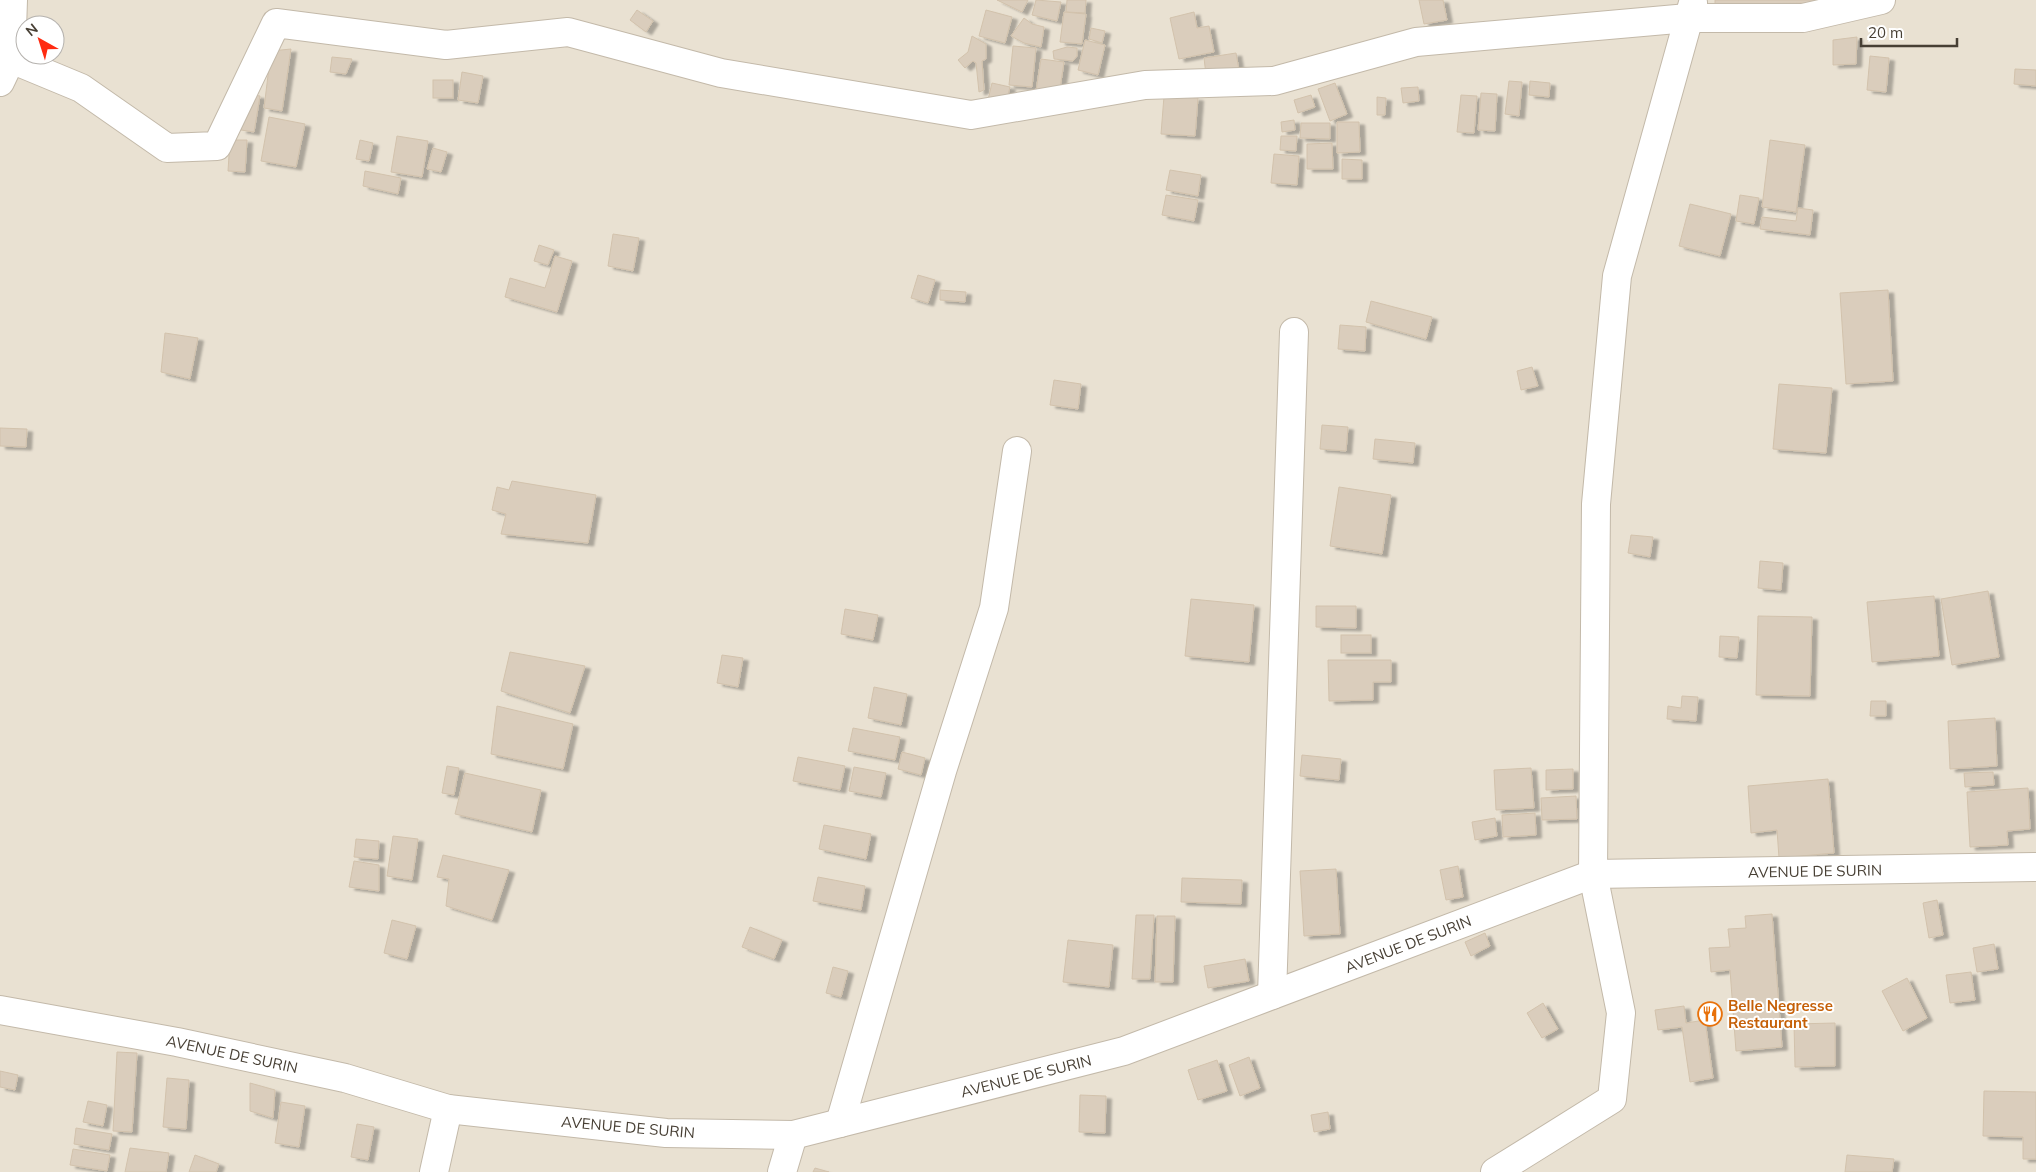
<svg xmlns="http://www.w3.org/2000/svg" width="2036" height="1172" font-family="Mulish,sans-serif">
	<defs>
		<filter id="shadow"><feDropShadow dx="5.5" dy="3" stdDeviation="1" flood-color="#0004"/></filter>
	</defs>
	<rect width="100%" height="100%" fill="#f4efe5"/>
	<path fill="#e9e1d2" fill-rule="evenodd" d="M 0,0 L 2036,0 L 2036,1172 L 0,1172 ZM 25,25 L 55,25 L 55,55 L 25,55 Z"/>
	<g fill="#dacdbc" stroke="#d2c2ac" filter="url(#shadow)">
		<polygon points="997,0 1028,0 1022,12"/>
		<polygon points="1036,0 1061,2 1057,21 1032,15"/>
		<polygon points="1067,0 1086,0 1085,13 1066,12"/>
		<polygon points="1419,0 1443,0 1447,20 1424,24"/>
		<polygon points="1715,0 1835,0 1836,3 1715,4"/>
		<polygon points="637,10 653,21 646,32 630,20"/>
		<polygon points="986,10 1012,17 1005,43 979,36"/>
		<polygon points="1064,12 1086,14 1082,44 1060,42"/>
		<polygon points="1194,12 1197,28 1209,26 1214,52 1179,59 1170,18"/>
		<polygon points="1024,18 1032,24 1044,27 1041,47 1024,43 1011,36"/>
		<polygon points="1091,28 1105,31 1102,43 1089,39"/>
		<polygon points="972,36 986,44 986,59 982,61 984,90 979,92 976,63 973,61 965,68 958,60 968,52"/>
		<polygon points="1857,37 1856,64 1833,65 1833,40"/>
		<polygon points="1085,40 1105,45 1098,75 1078,70"/>
		<polygon points="1013,46 1036,48 1032,87 1009,85"/>
		<polygon points="1067,47 1077,48 1077,56 1073,61 1054,59 1053,51"/>
		<polygon points="291,49 282,111 264,108 271,51"/>
		<polygon points="1236,53 1239,70 1206,75 1204,58"/>
		<polygon points="1870,56 1889,58 1886,92 1867,90"/>
		<polygon points="332,57 352,59 346,74 330,72"/>
		<polygon points="1041,59 1064,62 1059,95 1036,91"/>
		<polygon points="2015,69 2036,70 2036,86 2014,84"/>
		<polygon points="462,72 483,76 478,103 458,100"/>
		<rect x="433" y="80" width="20" height="18"/>
		<polygon points="1509,81 1522,82 1519,116 1505,114"/>
		<polygon points="1530,81 1550,83 1549,97 1529,95"/>
		<polygon points="992,83 1010,87 1006,103 987,104"/>
		<polygon points="1335,83 1347,114 1330,121 1318,89"/>
		<polygon points="1418,87 1419,101 1403,103 1401,88"/>
		<polygon points="1481,93 1497,94 1495,131 1478,130"/>
		<polygon points="247,94 260,96 254,132 241,130"/>
		<polygon points="1311,95 1315,107 1298,113 1294,100"/>
		<polygon points="1461,95 1477,96 1474,133 1457,132"/>
		<polygon points="1164,96 1198,98 1195,136 1161,134"/>
		<polygon points="1377,97 1386,98 1385,115 1377,115"/>
		<polygon points="269,117 305,124 296,167 261,161"/>
		<polygon points="1294,120 1295,130 1282,132 1281,122"/>
		<polygon points="1337,122 1359,122 1360,152 1337,153"/>
		<polygon points="1301,123 1330,123 1330,139 1300,138"/>
		<polygon points="397,136 428,141 422,177 391,172"/>
		<polygon points="1281,136 1297,136 1296,151 1280,150"/>
		<polygon points="230,140 247,140 245,172 228,171"/>
		<polygon points="360,140 373,143 369,161 356,159"/>
		<polygon points="1770,140 1805,145 1796,212 1762,207"/>
		<polygon points="1332,143 1333,169 1307,169 1307,144"/>
		<polygon points="433,148 447,152 441,172 427,169"/>
		<polygon points="1274,154 1299,156 1297,185 1271,183"/>
		<polygon points="1342,159 1362,160 1362,179 1342,179"/>
		<polygon points="1170,170 1201,175 1198,196 1166,190"/>
		<polygon points="365,171 401,178 398,194 363,186"/>
		<polygon points="1166,195 1198,200 1194,221 1162,215"/>
		<polygon points="1740,195 1759,198 1754,224 1736,221"/>
		<polygon points="1690,204 1731,214 1720,256 1679,246"/>
		<polygon points="1798,208 1813,210 1810,235 1760,229 1762,217 1796,221"/>
		<polygon points="613,234 639,238 633,271 608,266"/>
		<polygon points="539,245 554,250 548,265 534,261"/>
		<polygon points="555,256 572,261 557,312 505,297 510,278 545,288"/>
		<polygon points="918,275 935,280 928,303 911,298"/>
		<polygon points="940,290 966,292 965,302 940,300"/>
		<polygon points="1888,290 1893,381 1846,384 1840,293"/>
		<polygon points="1371,301 1432,317 1426,339 1366,322"/>
		<polygon points="1340,325 1366,327 1365,351 1338,349"/>
		<polygon points="165,333 198,338 190,379 161,372"/>
		<polygon points="1532,367 1538,386 1521,390 1517,371"/>
		<polygon points="1054,380 1081,384 1078,409 1050,405"/>
		<polygon points="1779,384 1832,388 1826,453 1773,449"/>
		<polygon points="1322,425 1348,427 1346,451 1320,449"/>
		<polygon points="0,428 27,429 26,447 0,446"/>
		<polygon points="1375,439 1415,443 1413,463 1373,459"/>
		<polygon points="512,481 596,495 588,543 501,534 506,514 492,510 497,487 509,490"/>
		<polygon points="1339,487 1391,495 1382,554 1330,546"/>
		<polygon points="1631,535 1653,537 1650,557 1628,553"/>
		<polygon points="1760,561 1783,563 1781,590 1758,588"/>
		<polygon points="1988,591 1999,657 1952,665 1941,599"/>
		<polygon points="1934,596 1939,656 1872,662 1867,602"/>
		<polygon points="1191,599 1254,605 1249,662 1185,656"/>
		<polygon points="1316,606 1356,606 1356,628 1316,627"/>
		<polygon points="845,609 878,615 873,640 841,634"/>
		<polygon points="1758,616 1812,617 1810,696 1756,695"/>
		<rect x="1341" y="635" width="30" height="18"/>
		<polygon points="1720,636 1739,637 1737,658 1719,657"/>
		<polygon points="510,652 585,666 570,713 501,691"/>
		<polygon points="722,655 743,658 738,687 717,683"/>
		<polygon points="1328,660 1391,660 1391,682 1373,682 1373,700 1329,701"/>
		<polygon points="874,687 907,694 901,725 868,718"/>
		<polygon points="1682,696 1698,697 1696,721 1667,719 1668,706 1681,708"/>
		<polygon points="1871,701 1886,701 1886,716 1870,716"/>
		<polygon points="497,706 573,724 563,769 491,754"/>
		<polygon points="1995,718 1997,766 1950,769 1948,721"/>
		<polygon points="853,728 900,737 895,760 848,751"/>
		<polygon points="902,752 925,758 921,775 898,769"/>
		<polygon points="1302,755 1341,759 1339,780 1300,776"/>
		<polygon points="798,757 845,766 840,790 793,781"/>
		<polygon points="447,766 459,768 454,795 442,793"/>
		<polygon points="854,767 886,773 881,797 849,791"/>
		<polygon points="1531,768 1534,808 1496,810 1494,770"/>
		<polygon points="1573,769 1573,789 1546,790 1546,770"/>
		<polygon points="1993,772 1994,785 1965,787 1964,773"/>
		<polygon points="465,773 541,790 532,832 455,814"/>
		<polygon points="1828,779 1834,853 1779,858 1777,830 1751,833 1748,786"/>
		<polygon points="2028,788 2030,829 2007,831 2008,845 1970,847 1967,792"/>
		<polygon points="1576,796 1577,819 1542,820 1541,798"/>
		<polygon points="1535,813 1536,835 1503,837 1502,815"/>
		<polygon points="1495,818 1497,836 1475,840 1472,822"/>
		<polygon points="824,825 871,834 866,859 819,849"/>
		<polygon points="393,836 418,839 412,880 387,876"/>
		<polygon points="356,839 379,841 378,859 354,857"/>
		<polygon points="443,855 509,870 492,920 446,906 449,879 437,877"/>
		<polygon points="354,861 379,865 379,891 349,887"/>
		<polygon points="1458,866 1463,897 1446,900 1440,870"/>
		<polygon points="1336,869 1340,934 1304,936 1300,871"/>
		<polygon points="818,877 865,886 861,910 813,901"/>
		<polygon points="1182,878 1242,880 1241,904 1181,902"/>
		<polygon points="1937,900 1943,935 1929,938 1923,903"/>
		<polygon points="1772,914 1782,1047 1736,1051 1730,970 1711,972 1709,948 1730,947 1728,929 1746,928 1745,916"/>
		<polygon points="1136,915 1154,915 1150,979 1132,979"/>
		<polygon points="1157,916 1175,916 1173,982 1155,982"/>
		<polygon points="392,920 416,926 407,959 384,953"/>
		<polygon points="750,927 782,940 774,959 742,947"/>
		<polygon points="1485,933 1490,946 1471,956 1465,942"/>
		<polygon points="1068,940 1113,945 1109,987 1063,982"/>
		<polygon points="1994,944 1998,969 1977,972 1973,948"/>
		<polygon points="1245,959 1249,981 1208,988 1204,966"/>
		<polygon points="833,967 848,971 841,997 826,993"/>
		<polygon points="1971,972 1975,1000 1950,1003 1946,975"/>
		<polygon points="1907,978 1927,1018 1903,1031 1882,991"/>
		<polygon points="1543,1003 1558,1029 1542,1038 1527,1013"/>
		<polygon points="1684,1006 1686,1023 1705,1020 1713,1078 1690,1082 1682,1027 1658,1030 1655,1010"/>
		<polygon points="1835,1023 1835,1066 1795,1067 1794,1024"/>
		<polygon points="117,1052 137,1053 132,1132 113,1131"/>
		<polygon points="1249,1057 1260,1088 1240,1096 1229,1065"/>
		<polygon points="1217,1060 1227,1091 1198,1100 1188,1070"/>
		<polygon points="0,1071 18,1075 15,1090 0,1087"/>
		<polygon points="167,1078 189,1080 186,1129 163,1127"/>
		<polygon points="250,1083 275,1090 273,1118 250,1111"/>
		<polygon points="1984,1091 2036,1092 2036,1159 2023,1159 2023,1137 1983,1136"/>
		<polygon points="1080,1095 1106,1096 1105,1133 1079,1132"/>
		<polygon points="88,1101 107,1105 103,1126 83,1122"/>
		<polygon points="281,1102 305,1106 299,1147 275,1143"/>
		<polygon points="1328,1112 1330,1129 1314,1132 1311,1115"/>
		<polygon points="357,1124 374,1127 368,1160 351,1157"/>
		<polygon points="76,1128 112,1134 109,1150 74,1144"/>
		<polygon points="130,1148 169,1153 166,1172 125,1172"/>
		<polygon points="73,1149 110,1155 107,1171 70,1165"/>
		<polygon points="195,1155 219,1164 216,1172 189,1172"/>
		<polygon points="1847,1155 1894,1159 1892,1172 1845,1172"/>
		<polygon points="815,1168 829,1172 813,1172"/>
	</g>
	<g fill="none" stroke-linecap="round" stroke-linejoin="round">
		<g stroke="#c3b9a9" stroke-width="30">
			<g id="minor">
				<polyline points="11,59 81,88 167,148 217,146 276,23 446,45 568,32 721,73 971,115 1145,85 1274,81 1416,42 1688,18 1803,18 1881,0"/>
				<polyline points="0,82 11,59 13,0"/>
				<polyline points="1272,995 1294,332"/>
				<polyline points="0,1010 177,1042 345,1078 448,1109 666,1133 793,1135 1124,1051 1593,874 2036,867"/>
				<polyline points="840,1123 942,771 994,608 1017,451"/>
				<polyline points="434,1172 448,1109"/>
				<polyline points="782,1172 793,1135"/>
				<polyline points="1495,1172 1612,1099 1621,1013 1593,874 1596,504 1617,276 1693,3"/>
			</g>
		</g>
		<use href="#minor" stroke="#fff" stroke-width="28"/>
	</g>
	<defs>
		<g id="restaurant-ring" transform="scale(1.25)"><circle r="9.5" fill="#fff" stroke="#e8710a" stroke-width="1.5"/><path d="M-5-6h1v4h1v-4h1v4h1v-4h1v5L-1.5 .5V6h-2V.5L-5-1ZM5-6V6H3V1.5H1.5Q1.5-4 5-6Z" fill="#e8710a"/></g>
	</defs>
	<g fill-rule="evenodd">
		<use href="#restaurant-ring" x="1710" y="1014"/>
	</g>
	<g text-anchor="middle" dominant-baseline="central" stroke-width="4" stroke-linejoin="round" paint-order="stroke">
		<g font-size="15" fill="#473f34" stroke="#fff">
			<text transform="translate(1815 871) rotate(-1)">AVENUE DE SURIN</text>
			<text transform="translate(1408 944) rotate(-21)">AVENUE DE SURIN</text>
			<text transform="translate(232 1054) rotate(12)">AVENUE DE SURIN</text>
			<text transform="translate(1026 1076) rotate(-14)">AVENUE DE SURIN</text>
			<text transform="translate(628 1127) rotate(5)">AVENUE DE SURIN</text>
		</g>
		<g font-size="15" font-weight="bold" fill="#c56008" stroke="#fff" text-anchor="start">
			<text x="1728" y="1005">Belle Negresse<tspan x="1728" dy="17">Restaurant</tspan></text>
		</g>
	</g>
	<g transform="translate(40 40) rotate(321)"><circle r="24" fill="#ffffff" stroke="#b5b2ae"/>
	<path d="M0-4L9 19L0 12L-9 19Z" fill="#ff2b11"/>
	<text y="-8" font-size="14" font-weight="bold" text-anchor="middle" fill="#473f34">N</text>
	</g>
	<path d="M1861 38v8h96v-8" fill="none" stroke="#473f34" stroke-width="2.5"/>
	<text x="1868" y="38" font-size="15" fill="#473f34" stroke="#ffffff" stroke-width="4" paint-order="stroke">20 m</text>
</svg>
